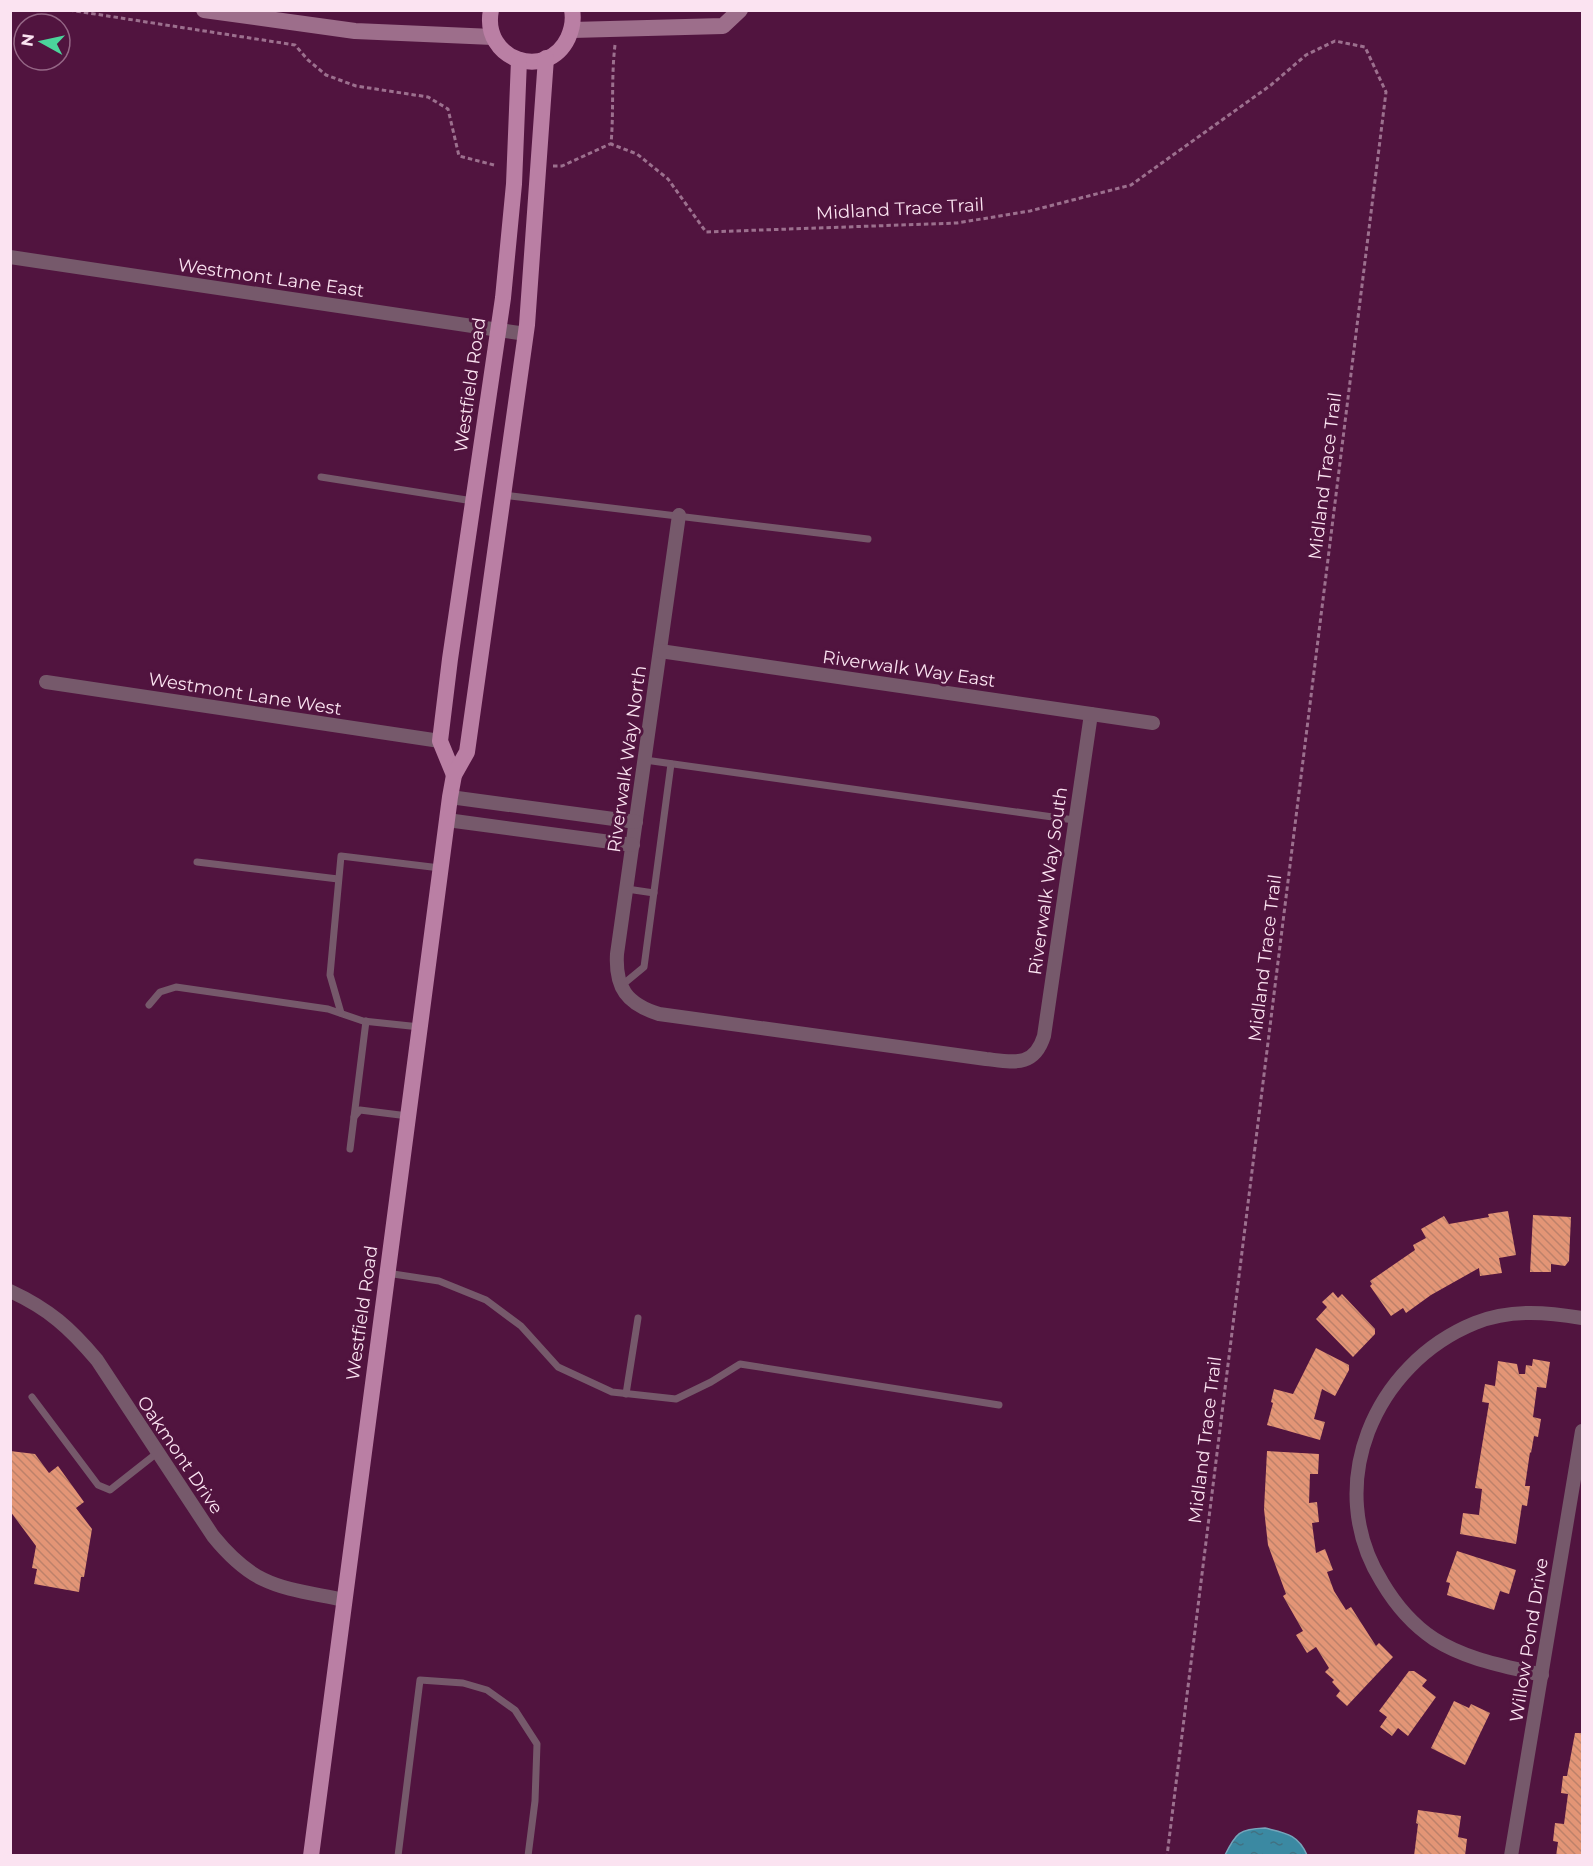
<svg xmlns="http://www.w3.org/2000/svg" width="1593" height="1866" font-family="Montserrat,sans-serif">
	<defs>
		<pattern id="water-ripples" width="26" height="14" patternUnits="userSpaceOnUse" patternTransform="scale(1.5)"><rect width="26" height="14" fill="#3b89a2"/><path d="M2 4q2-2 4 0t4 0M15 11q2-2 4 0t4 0" fill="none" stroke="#417182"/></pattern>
		<pattern id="building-back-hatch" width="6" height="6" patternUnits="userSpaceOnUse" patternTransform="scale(1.5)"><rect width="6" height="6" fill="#e39576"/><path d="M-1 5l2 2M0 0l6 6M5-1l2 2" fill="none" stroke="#bd816a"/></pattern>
	</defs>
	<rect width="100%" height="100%" fill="#51143f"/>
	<path fill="url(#water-ripples)" stroke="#75a4ba" stroke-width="1.5" d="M 1265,1828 C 1285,1833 1298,1834 1307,1855 L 1225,1855 C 1236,1833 1239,1829 1265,1828 Z"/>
	<g fill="url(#building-back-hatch)">
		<polygon points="1508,1211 1516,1255 1499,1258 1502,1273 1480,1276 1479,1268 1431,1295 1406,1313 1403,1308 1391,1316 1370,1286 1372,1284 1370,1281 1415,1250 1413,1245 1426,1238 1421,1229 1444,1216 1449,1224 1489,1217 1488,1214"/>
		<polygon points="1533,1215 1571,1217 1569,1261 1565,1266 1551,1264 1551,1272 1530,1272"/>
		<polygon points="1333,1292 1338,1298 1342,1294 1375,1329 1375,1334 1353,1357 1316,1319 1327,1307 1322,1302"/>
		<polygon points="1316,1348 1349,1365 1349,1370 1335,1396 1322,1389 1314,1419 1325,1422 1320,1440 1267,1425 1273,1403 1271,1402 1274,1389 1293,1394"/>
		<polygon points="1533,1359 1550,1362 1546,1388 1537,1387 1533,1417 1541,1419 1538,1437 1534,1436 1531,1453 1530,1452 1525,1486 1530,1486 1527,1506 1522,1505 1516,1544 1460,1534 1463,1513 1479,1515 1482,1489 1475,1488 1489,1403 1482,1402 1485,1384 1495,1386 1498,1361 1517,1364 1519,1374 1525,1374 1526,1365 1532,1366"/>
		<polygon points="10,1451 35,1454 49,1473 58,1466 84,1502 76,1508 92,1529 84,1577 81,1577 79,1592 34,1584 37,1569 32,1568 36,1546 10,1511"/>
		<polygon points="1267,1451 1319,1454 1318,1474 1310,1474 1309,1503 1317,1502 1319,1522 1312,1523 1316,1553 1325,1549 1333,1570 1327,1572 1334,1591 1346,1610 1351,1607 1376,1646 1379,1643 1393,1657 1347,1706 1336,1696 1340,1691 1332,1682 1334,1680 1325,1672 1329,1668 1316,1647 1307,1653 1296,1635 1303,1631 1283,1596 1286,1594 1268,1545 1264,1509"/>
		<polygon points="1457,1551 1516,1570 1509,1594 1500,1591 1494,1610 1447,1595 1450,1583 1446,1582"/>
		<polygon points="1409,1671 1414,1671 1427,1680 1422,1686 1436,1697 1408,1736 1398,1728 1392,1736 1380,1727 1387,1717 1379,1711"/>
		<polygon points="1454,1701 1469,1708 1471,1704 1490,1713 1465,1765 1431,1748"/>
		<polygon points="1575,1733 1582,1733 1582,1856 1556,1856 1558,1842 1553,1841 1555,1823 1564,1824 1568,1794 1561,1793 1563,1776 1567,1776"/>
		<polygon points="1418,1810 1461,1816 1458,1837 1467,1839 1465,1856 1414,1856 1418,1824 1416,1823"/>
	</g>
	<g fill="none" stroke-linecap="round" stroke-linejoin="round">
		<g stroke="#9c708e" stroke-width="3" stroke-dasharray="4.5 3" stroke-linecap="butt">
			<polyline points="69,10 295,45 308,60 326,75 356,86 428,97 448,109 459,156 494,165"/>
			<path d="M 615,45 C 611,78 614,110 611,144 L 637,154 L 668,179 L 706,232 L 957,223 L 1030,211 L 1131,185 L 1271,85 L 1306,55 L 1335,41 L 1365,47 L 1386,92 L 1167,1856"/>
			<polyline points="553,166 562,166 610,144"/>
		</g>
		<g stroke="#76596b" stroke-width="7">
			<polyline points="321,477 473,501"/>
			<polyline points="503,495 868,539"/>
			<polyline points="645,760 1074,820"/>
			<polyline points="197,862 338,879"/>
			<polyline points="627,889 654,893"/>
			<polyline points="621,986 644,967 671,764"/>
			<polyline points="149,1005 160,992 176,987 328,1009 363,1021 420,1027"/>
			<polyline points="341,1013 330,975 341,856 440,868"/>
			<polyline points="354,1117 366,1021"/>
			<polyline points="350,1149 354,1117 360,1110 408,1116"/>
			<polyline points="387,1273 439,1281 486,1300 521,1326 558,1367 612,1392 676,1399 711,1382 740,1364 999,1405"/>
			<polyline points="626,1394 638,1318"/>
			<polyline points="32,1397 98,1485 110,1490 157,1453"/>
			<polyline points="398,1856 420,1680 463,1683 487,1690 515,1710 537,1744 535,1801 528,1856"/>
		</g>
		<g stroke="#76596b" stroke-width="14">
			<polyline points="10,257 526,334"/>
			<path d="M 679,515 L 617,954 C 615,988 627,1004 659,1014 L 986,1059 C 1013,1062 1034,1068 1044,1036 L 1091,714"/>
			<polyline points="660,651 1153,723"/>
			<polyline points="46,682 440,741"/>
			<polyline points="450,797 636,822"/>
			<polyline points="447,820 633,845"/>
			<path d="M 10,1291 C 49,1309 70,1328 97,1360 L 213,1536 C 256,1589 282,1587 344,1600"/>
			<path d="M 1542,1675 C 1505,1666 1467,1660 1434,1639 C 1413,1625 1395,1604 1382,1582 C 1322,1486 1374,1364 1475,1323 C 1510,1309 1546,1312 1582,1318"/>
			<polyline points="1511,1856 1582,1431"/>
		</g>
		<g stroke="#9d6e8b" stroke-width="16">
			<polyline points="204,10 355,31 493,37"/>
			<polyline points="572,30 723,26 740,10"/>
		</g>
		<g stroke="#ba7fa4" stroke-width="16">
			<path d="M 491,10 C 481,60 547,82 568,38 C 572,29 574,20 572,10"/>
			<polyline points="454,775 440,741 450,659 503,298 514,184 519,60"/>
			<polyline points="311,1856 450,797 454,775 467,752 527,325 546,58"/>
		</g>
	</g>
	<g text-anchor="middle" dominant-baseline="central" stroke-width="6" stroke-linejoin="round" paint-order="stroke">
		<g font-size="18" fill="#fbe3f1" stroke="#51143f">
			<text transform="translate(900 209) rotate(-3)">Midland Trace Trail</text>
			<text transform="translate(271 278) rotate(8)">Westmont Lane East</text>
			<text transform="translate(470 385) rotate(-82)">Westfield Road</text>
			<text transform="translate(1325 476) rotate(-83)">Midland Trace Trail</text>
			<text transform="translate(909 669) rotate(8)">Riverwalk Way East</text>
			<text transform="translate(245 694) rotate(9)">Westmont Lane West</text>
			<text transform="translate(627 759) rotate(-82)">Riverwalk Way North</text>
			<text transform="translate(1048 881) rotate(-82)">Riverwalk Way South</text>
			<text transform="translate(1265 958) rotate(-83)">Midland Trace Trail</text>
			<text transform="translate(362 1313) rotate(-82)">Westfield Road</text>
			<text transform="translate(1205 1440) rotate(-83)">Midland Trace Trail</text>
			<text transform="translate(180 1455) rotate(56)">Oakmont Drive</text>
			<text transform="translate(1529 1640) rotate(-81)">Willow Pond Drive</text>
		</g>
	</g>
	<rect width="1593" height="1866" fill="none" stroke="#fbe3f1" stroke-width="24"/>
	<g transform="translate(42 42) rotate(278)"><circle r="28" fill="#51143f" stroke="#956786" stroke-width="1.5"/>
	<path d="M0-4.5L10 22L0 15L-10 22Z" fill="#4bd49b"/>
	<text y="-9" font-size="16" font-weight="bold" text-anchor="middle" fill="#fbe3f1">N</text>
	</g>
</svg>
